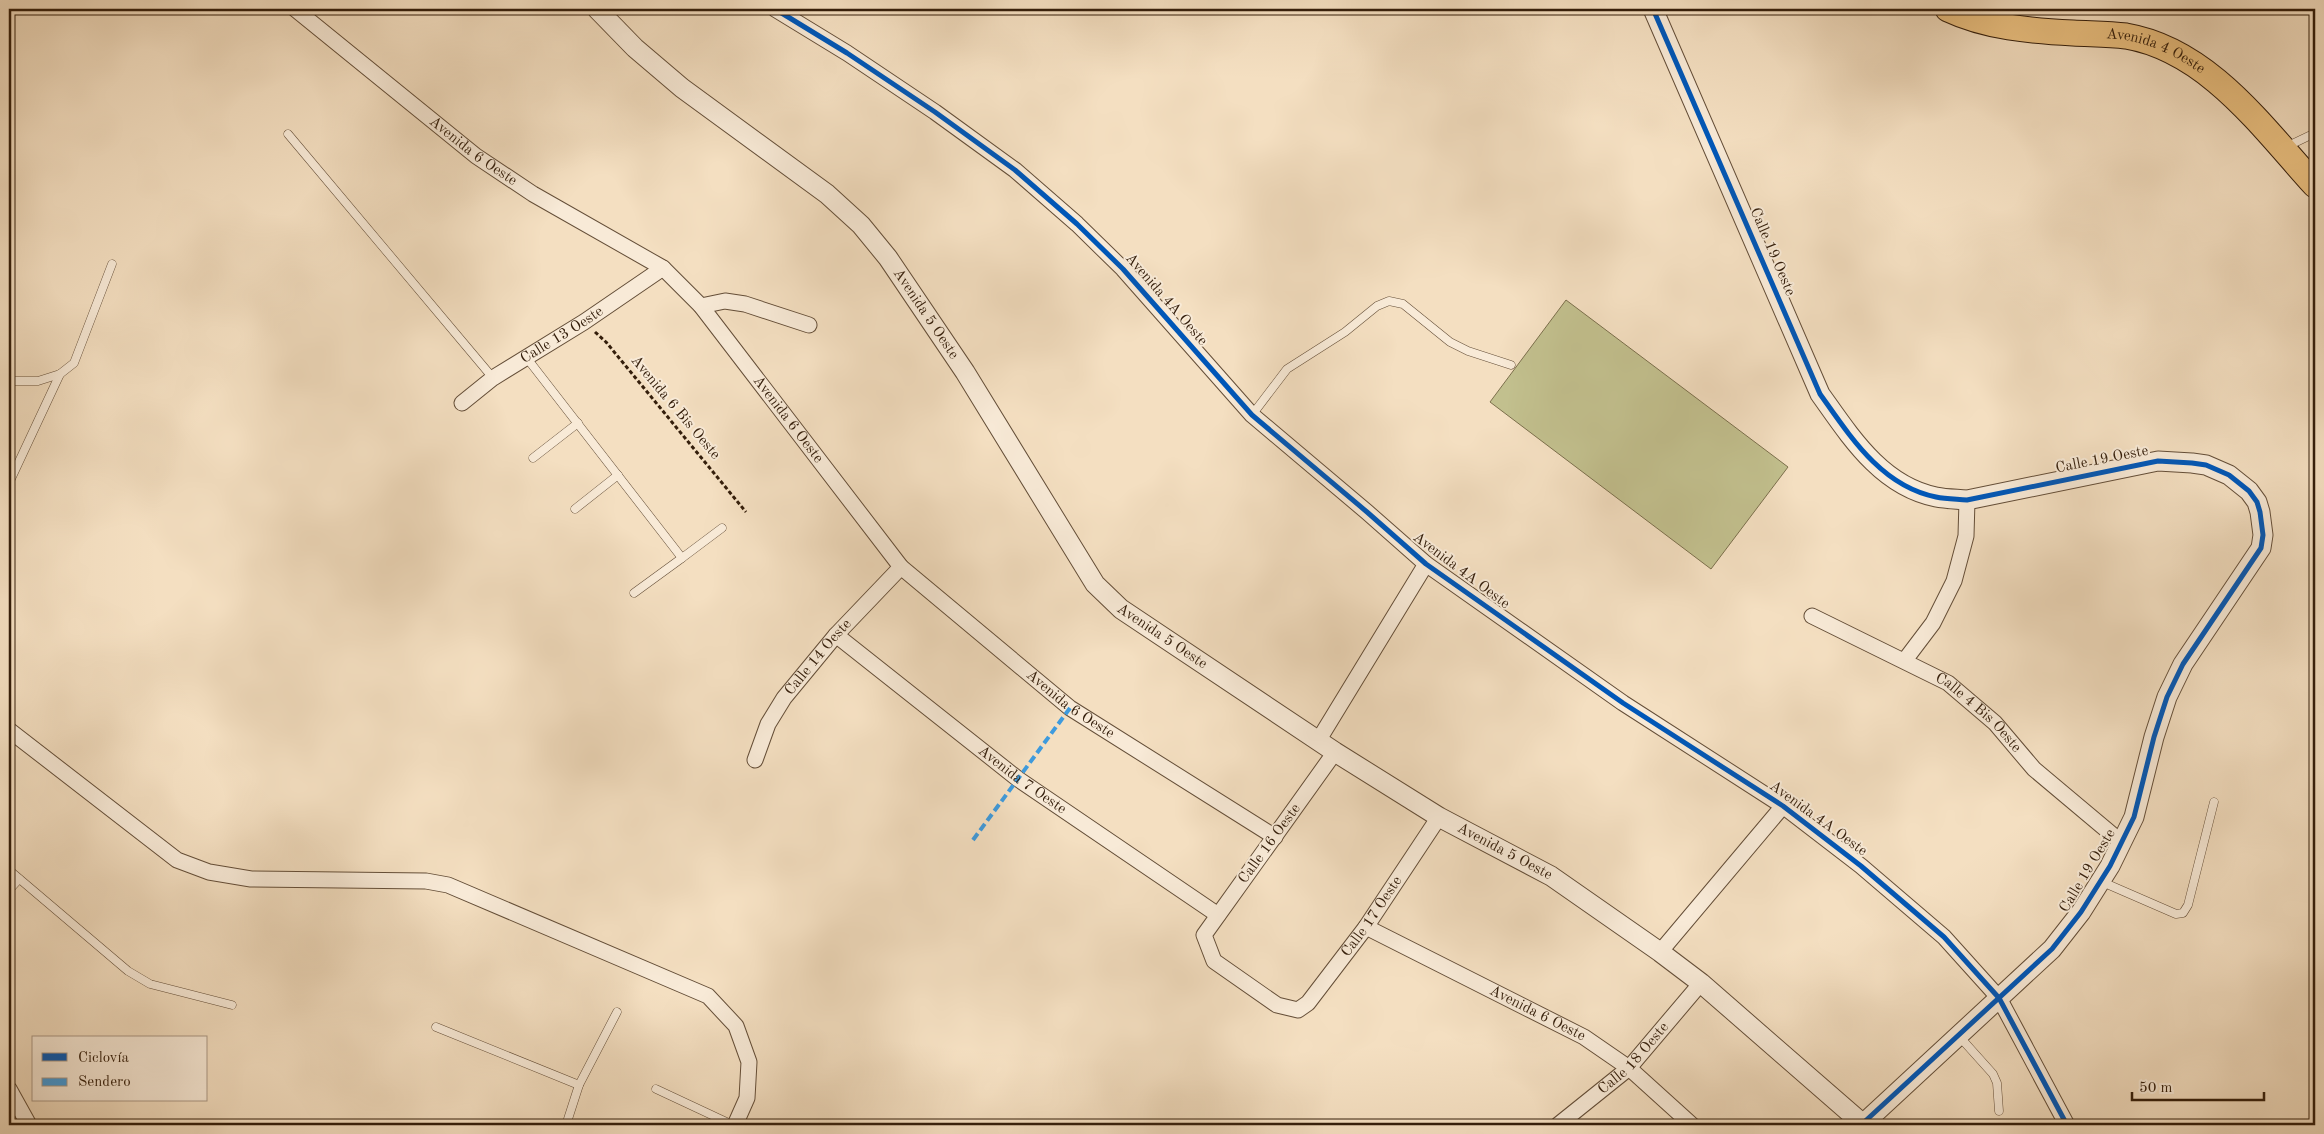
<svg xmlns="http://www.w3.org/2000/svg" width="2324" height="1134" font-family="'Old Standard TT',serif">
	<rect width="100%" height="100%" fill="#f4dfc1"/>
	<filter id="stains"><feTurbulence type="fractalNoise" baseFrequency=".004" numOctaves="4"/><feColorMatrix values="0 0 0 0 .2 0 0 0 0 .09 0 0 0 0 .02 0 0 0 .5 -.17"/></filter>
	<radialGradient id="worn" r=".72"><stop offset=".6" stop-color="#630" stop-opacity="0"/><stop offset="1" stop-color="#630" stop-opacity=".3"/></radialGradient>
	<polygon fill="#c2c08e" stroke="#7b6f4c" points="1566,300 1788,467 1711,569 1490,402"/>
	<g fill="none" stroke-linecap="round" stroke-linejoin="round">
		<g stroke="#644e38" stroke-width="9">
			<g id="service">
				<polyline points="288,134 493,378"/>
				<polyline points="2286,147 2315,133"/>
				<polyline points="526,357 682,558 722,528"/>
				<polyline points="9,381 38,381 60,374 74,363 112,264"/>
				<polyline points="1252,415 1287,369 1345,332 1377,306 1389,301 1403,304 1450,342 1468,351 1511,365"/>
				<polyline points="533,458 578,423"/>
				<polyline points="9,483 60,374"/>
				<polyline points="575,509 618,475"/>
				<polyline points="634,593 682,558"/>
				<polyline points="9,870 128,971 150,984 232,1005"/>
				<polyline points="2100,881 2176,914 2183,913 2188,905 2214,802"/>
				<polyline points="9,890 19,879"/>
				<polyline points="436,1027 579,1085"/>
				<polyline points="1958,1035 1993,1074 1997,1083 1999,1111"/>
				<polyline points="656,1089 733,1125"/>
				<polyline points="571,1125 568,1119 579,1085 617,1012"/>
			</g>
		</g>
		<g stroke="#644e38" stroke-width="17">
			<g id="minor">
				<path id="s1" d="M 295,9 L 476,156 L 533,194 L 663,268 L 701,306 L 901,567 L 1070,708 L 1275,837"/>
				<polyline points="775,9 847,53 935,112 1015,170 1077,224 1123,269 1252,415 1367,512 1426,564 1623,703 1783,806 1861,866 1944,937 1999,998 2067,1125"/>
				<polyline points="701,306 725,301 745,304 809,325"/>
				<path id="s2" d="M 462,403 L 493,378 L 584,322 L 663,268"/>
				<path id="s3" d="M 1812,616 L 1948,683 L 1995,723 L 2034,769 L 2121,842"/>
				<path id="s4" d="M 836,635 L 1018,779 L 1218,915"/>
				<polyline points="1905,660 1933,623 1954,581 1966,536 1967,500"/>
				<polyline points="9,730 177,860 209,872 251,879 426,881 448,885 708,996 736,1026 749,1062 747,1098 735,1125"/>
				<polyline points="1318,741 1426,564"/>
				<path id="s5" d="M 1335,752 L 1204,935 L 1214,961 L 1277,1005 L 1298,1010 L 1308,1003 L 1366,927 L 1439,817"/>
				<path id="s6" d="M 755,760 L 768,724 L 784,698 L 836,635 L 901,567"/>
				<path id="s7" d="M 1366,927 L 1584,1037 L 1629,1068 L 1692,1125"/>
				<polyline points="1660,952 1783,806"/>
				<polyline points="9,1089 29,1125"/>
				<path id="s8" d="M 1558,1125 L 1629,1068 L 1701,983"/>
			</g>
		</g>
		<g stroke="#644e38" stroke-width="21">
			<g id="tertiary">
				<path id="s9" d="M 597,9 L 635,48 L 682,88 L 827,194 L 861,225 L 888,258 L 965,372 L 1095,584 L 1121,609 L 1335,752 L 1439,817 L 1551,876 L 1660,952 L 1701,983 L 1864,1125"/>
				<path d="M 1653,9 L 1820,394 C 1850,436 1881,486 1936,497 C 1946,499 1956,499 1967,500 L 2158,461 L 2192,463 L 2206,465 L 2229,475 L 2249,491 L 2257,502 L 2260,512 L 2263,535 L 2261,548 L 2183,664 L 2167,697 L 2154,737 L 2134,817 L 2110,866 L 2081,912 L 2052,949 L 1863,1124"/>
			</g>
		</g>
		<g stroke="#341e0b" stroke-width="27">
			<g id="primary">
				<path id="s10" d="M 1948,9 C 1986,27 2031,31 2073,33 C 2091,34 2109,34 2126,36 C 2208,50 2262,127 2315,185"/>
			</g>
		</g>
		<polyline stroke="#341e0b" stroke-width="3" stroke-dasharray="4 2.5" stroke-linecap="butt" points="595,332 606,342 746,512"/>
		<use href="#service" stroke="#f8ead7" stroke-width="8"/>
		<use href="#minor" stroke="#f8ead7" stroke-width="15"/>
		<use href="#tertiary" stroke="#f8ead7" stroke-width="19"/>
		<use href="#primary" stroke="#eac080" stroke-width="25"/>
		<polyline stroke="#3e9bde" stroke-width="4" stroke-dasharray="8 4" stroke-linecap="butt" points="973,840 1070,708"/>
		<g stroke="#f8ead7" stroke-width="8">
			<g id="cycleway">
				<polyline points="775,9 847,53 935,112 1015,170 1077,224 1123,269 1252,415 1367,512 1426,564 1623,703 1783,806 1861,866 1944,937 1999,998 2067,1125"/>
				<path d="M 1653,9 L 1820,394 C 1850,436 1881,486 1936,497 C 1946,499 1956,499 1967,500 L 2158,461 L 2192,463 L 2206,465 L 2229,475 L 2249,491 L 2257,502 L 2260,512 L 2263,535 L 2261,548 L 2183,664 L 2167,697 L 2154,737 L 2134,817 L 2110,866 L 2081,912 L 2052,949 L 1861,1125"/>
			</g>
		</g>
		<use href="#cycleway" stroke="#0057b8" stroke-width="5"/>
	</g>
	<g text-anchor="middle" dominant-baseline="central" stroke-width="4" stroke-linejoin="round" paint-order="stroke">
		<g font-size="15" fill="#341e0b" stroke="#f8ead7">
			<text stroke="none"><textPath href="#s10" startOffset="214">Avenida 4 Oeste</textPath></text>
			<text stroke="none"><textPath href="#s1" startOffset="228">Avenida 6 Oeste</textPath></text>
			<text transform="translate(1772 252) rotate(67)">Calle 19 Oeste</text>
			<text transform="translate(1166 300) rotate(49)">Avenida 4A Oeste</text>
			<text stroke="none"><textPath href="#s9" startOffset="452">Avenida 5 Oeste</textPath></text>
			<text stroke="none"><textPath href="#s2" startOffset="121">Calle 13 Oeste</textPath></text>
			<text transform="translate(675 408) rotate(50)">Avenida 6 Bis Oeste</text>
			<text stroke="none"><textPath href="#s1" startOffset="648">Avenida 6 Oeste</textPath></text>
			<text transform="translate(2102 460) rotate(-11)">Calle 19 Oeste</text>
			<text transform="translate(1461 571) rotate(37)">Avenida 4A Oeste</text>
			<text stroke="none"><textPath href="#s9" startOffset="856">Avenida 5 Oeste</textPath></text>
			<text stroke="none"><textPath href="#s6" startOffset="122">Calle 14 Oeste</textPath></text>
			<text stroke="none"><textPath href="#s1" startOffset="1052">Avenida 6 Oeste</textPath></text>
			<text stroke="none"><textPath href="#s3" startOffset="194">Calle 4 Bis Oeste</textPath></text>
			<text stroke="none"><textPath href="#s4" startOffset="236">Avenida 7 Oeste</textPath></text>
			<text transform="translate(1818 819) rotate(36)">Avenida 4A Oeste</text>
			<text transform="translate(1270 844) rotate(-54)">Calle 16 Oeste</text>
			<text stroke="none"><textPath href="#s9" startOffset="1261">Avenida 5 Oeste</textPath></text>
			<text transform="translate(2088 871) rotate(-59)">Calle 19 Oeste</text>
			<text stroke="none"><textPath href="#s5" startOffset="471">Calle 17 Oeste</textPath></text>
			<text stroke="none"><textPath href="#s7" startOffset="192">Avenida 6 Oeste</textPath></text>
			<text stroke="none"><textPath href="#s8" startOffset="101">Calle 18 Oeste</textPath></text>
		</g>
	</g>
	<rect width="2324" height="1134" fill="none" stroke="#f4dfc1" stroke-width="30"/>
	<rect x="10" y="10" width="2304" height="1114" fill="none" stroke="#341e0b" stroke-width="2.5"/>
	<rect x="15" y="15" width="2294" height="1104" fill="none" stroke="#341e0b"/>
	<rect x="32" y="1036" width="175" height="65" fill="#f8ead7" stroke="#aa9885"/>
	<rect x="42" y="1053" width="25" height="8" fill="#0057b8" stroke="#aa9885"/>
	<text x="78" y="1062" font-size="15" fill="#341e0b">Ciclovía</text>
	<rect x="42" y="1078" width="25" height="8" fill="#3e9bde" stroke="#aa9885"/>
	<text x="78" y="1086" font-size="15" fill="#341e0b">Sendero</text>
	<path d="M2132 1092v8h132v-8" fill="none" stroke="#341e0b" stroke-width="2.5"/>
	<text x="2139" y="1092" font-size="15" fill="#341e0b" stroke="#f8ead7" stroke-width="4" paint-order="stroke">50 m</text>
	<rect width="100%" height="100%" filter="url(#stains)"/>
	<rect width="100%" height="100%" fill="url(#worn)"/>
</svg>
